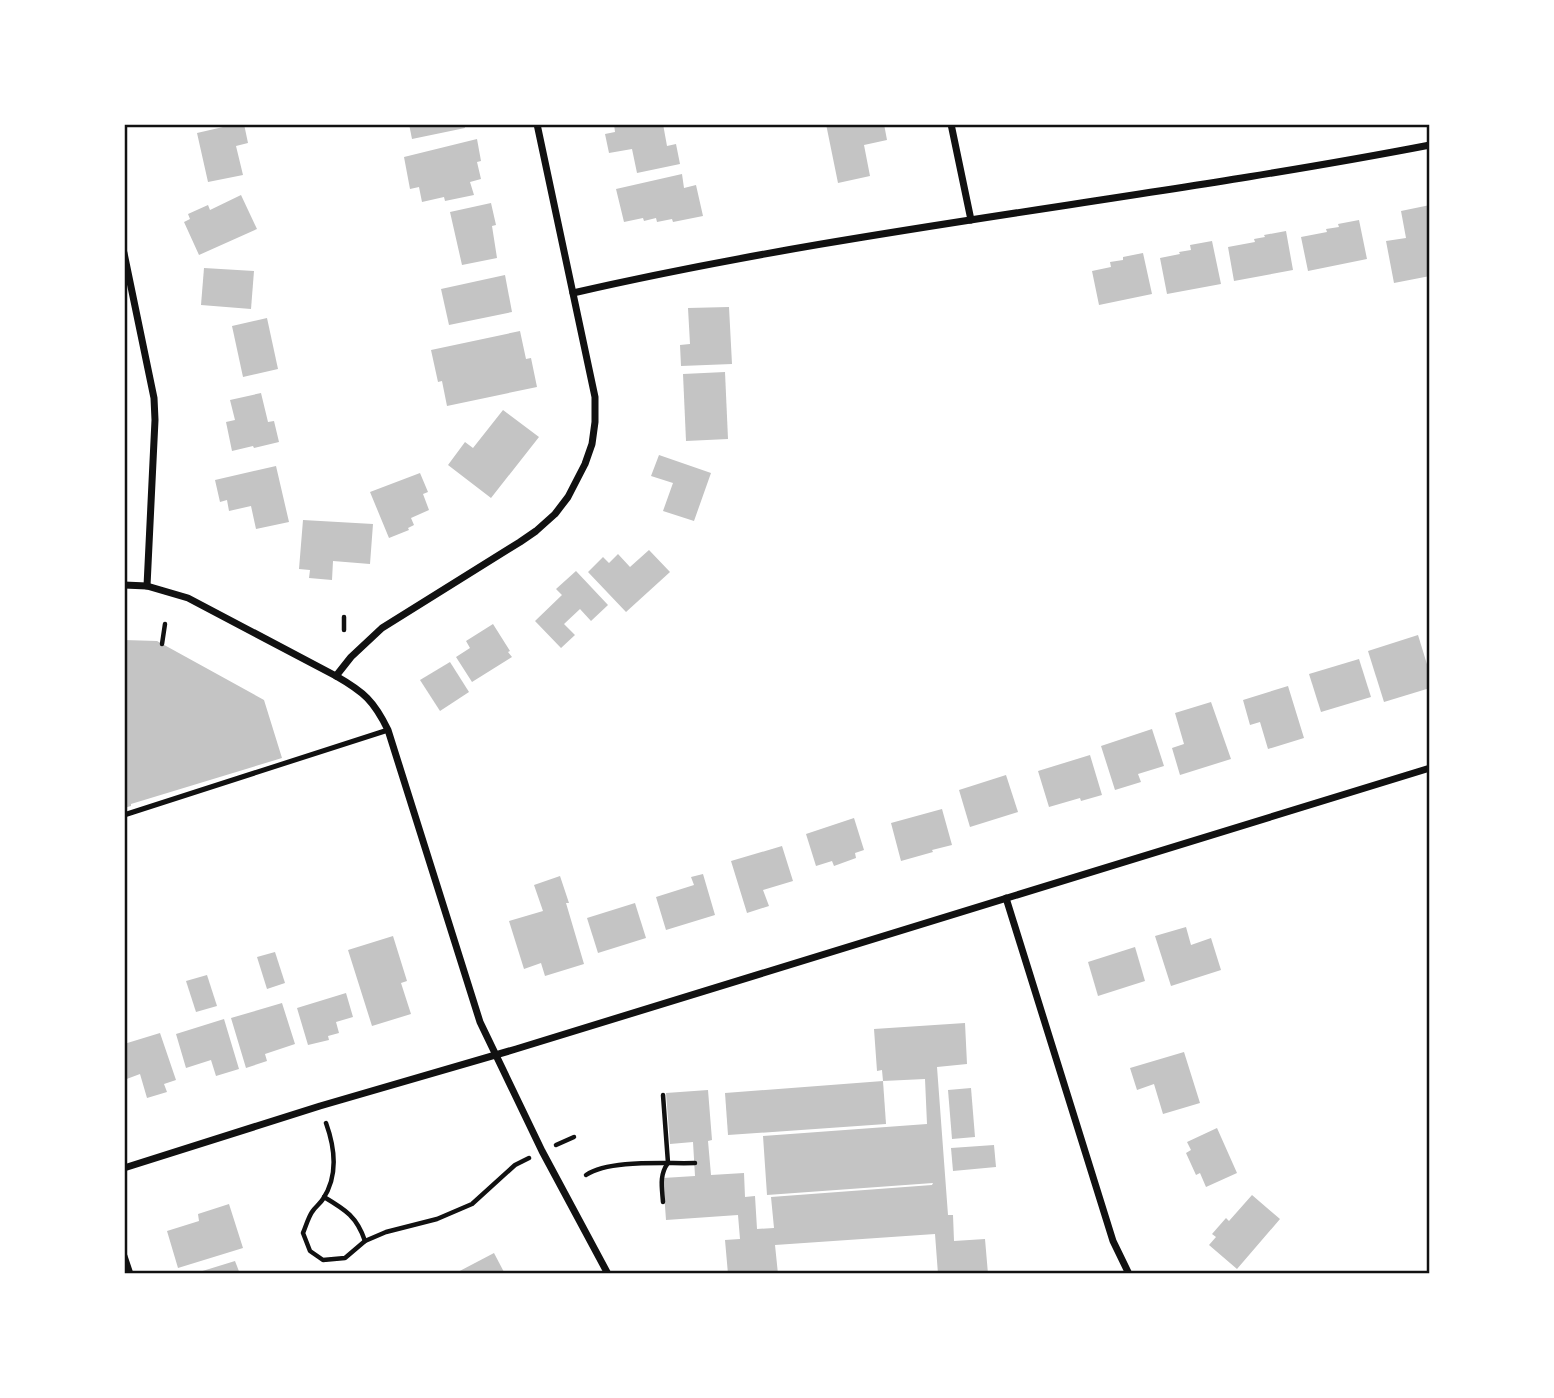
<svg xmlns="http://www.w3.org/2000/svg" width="1554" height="1398" font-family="Helvetica,sans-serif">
	<rect width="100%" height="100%" fill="#fff"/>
	<g fill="#c4c4c4">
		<polygon points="236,124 244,124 248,143 236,146 243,175 208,182 197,133"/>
		<polygon points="409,124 464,124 465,128 412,139"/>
		<polygon points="614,124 663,124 667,146 676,144 680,164 637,173 632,149 609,153 605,134 615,132"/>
		<polygon points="826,124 884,124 887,140 864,145 870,176 838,183"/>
		<polygon points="477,139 481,161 477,162 481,179 470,182 474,195 445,201 444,197 422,202 419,187 410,189 404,157"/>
		<polygon points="682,174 684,188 696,185 703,216 673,222 672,219 657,222 656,218 644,221 643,218 624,222 616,189"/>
		<polygon points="241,195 257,229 199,255 184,222 190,219 188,214 208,205 210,210"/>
		<polygon points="491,203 496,225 492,226 497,258 462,265 450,212"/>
		<polygon points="1430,205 1430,276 1394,283 1386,241 1406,238 1401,211"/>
		<polygon points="1359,220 1367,259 1308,271 1301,237 1327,232 1326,229 1339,227 1338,224"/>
		<polygon points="1286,231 1293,270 1234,281 1228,247 1255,242 1254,239 1265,237 1264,235"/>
		<polygon points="1212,241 1221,284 1167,294 1160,258 1180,254 1179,252 1191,250 1190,245"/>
		<polygon points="1143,253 1152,294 1099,305 1092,271 1111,267 1110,262 1123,260 1123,257"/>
		<polygon points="204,268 254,271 251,309 201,305"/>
		<polygon points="505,275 512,312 449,325 441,289"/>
		<polygon points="729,307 732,364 681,366 680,345 690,344 688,308"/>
		<polygon points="267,318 278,369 243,377 232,326"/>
		<polygon points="520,331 526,359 531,358 537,387 447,406 442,381 438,382 431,350"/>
		<polygon points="725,372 728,439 686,441 683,374"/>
		<polygon points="261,393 268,422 274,421 279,442 254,448 253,446 232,451 226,422 235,420 230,400"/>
		<polygon points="503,410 539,437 491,498 448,465 465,442 473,448"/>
		<polygon points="659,455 711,473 694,521 663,511 673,483 651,476"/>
		<polygon points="276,466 289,522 256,529 251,506 229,511 227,500 220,502 215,480"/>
		<polygon points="420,473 428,492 423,494 429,510 411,518 414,525 408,528 409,530 389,538 370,492"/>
		<polygon points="303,520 373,524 370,564 333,561 332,580 309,578 310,570 299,569"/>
		<polygon points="649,550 670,572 626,612 588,572 603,557 609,563 618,554 630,567"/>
		<polygon points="576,571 608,605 591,621 580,609 564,624 575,635 561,648 535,621 562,595 556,589"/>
		<polygon points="493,624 510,651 508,652 512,657 472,682 456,657 470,648 466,641"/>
		<polygon points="1418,635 1430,674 1430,688 1384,702 1368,651"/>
		<polygon points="124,640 157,641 264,700 282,758 131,804 131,806 124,808"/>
		<polygon points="1359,659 1371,697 1321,712 1309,674"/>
		<polygon points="450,662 469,692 440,711 420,680"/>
		<polygon points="1288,686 1304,738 1268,749 1260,722 1250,725 1243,700"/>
		<polygon points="1211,702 1231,759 1180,775 1172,748 1184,744 1175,713"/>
		<polygon points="1152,729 1164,766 1138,774 1141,782 1115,790 1101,746"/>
		<polygon points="1090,755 1102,795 1081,801 1080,798 1049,807 1038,771"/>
		<polygon points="1006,775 1018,812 970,827 959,790"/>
		<polygon points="942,809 952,845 932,850 933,852 901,861 891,823"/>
		<polygon points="854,818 864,850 855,853 856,858 834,866 832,861 816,866 806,834"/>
		<polygon points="782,846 793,881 763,890 769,906 747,913 731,861"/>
		<polygon points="703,874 715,915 666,930 656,897 694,885 691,877"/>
		<polygon points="560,876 569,903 566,903 584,964 545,976 541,963 524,969 509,921 543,911 534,885"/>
		<polygon points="635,903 646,938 598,953 587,918"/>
		<polygon points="1186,927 1191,945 1211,938 1221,970 1171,986 1155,936"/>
		<polygon points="393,936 407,981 401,983 411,1014 372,1026 348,950"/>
		<polygon points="1135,947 1145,981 1098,996 1088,962"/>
		<polygon points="275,952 285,983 267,989 257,957"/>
		<polygon points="207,975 217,1006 196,1012 186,981"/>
		<polygon points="346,993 353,1017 336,1022 339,1033 328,1036 329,1040 308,1045 297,1008"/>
		<polygon points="282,1003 295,1044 265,1054 267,1061 246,1068 231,1018"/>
		<polygon points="224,1019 239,1069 216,1076 211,1060 186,1068 176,1034"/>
		<polygon points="965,1023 967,1064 937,1067 948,1215 953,1215 954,1241 985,1239 988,1274 938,1274 935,1234 775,1245 778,1274 728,1274 725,1240 740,1239 738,1215 666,1220 663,1178 695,1176 693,1142 670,1144 666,1093 708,1090 712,1140 708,1141 711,1175 744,1173 745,1197 755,1196 757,1229 774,1228 771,1197 932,1185 933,1183 767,1195 763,1136 927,1124 925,1079 883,1081 882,1070 877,1071 874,1029"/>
		<polygon points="160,1033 176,1080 164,1084 167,1092 147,1098 140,1074 124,1080 124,1044"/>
		<polygon points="1184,1052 1200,1103 1163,1114 1154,1084 1137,1090 1130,1068"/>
		<polygon points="883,1081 886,1124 728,1135 725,1093"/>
		<polygon points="971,1088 975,1137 952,1139 948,1090"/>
		<polygon points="1217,1128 1237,1173 1206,1187 1200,1173 1196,1175 1186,1153 1191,1150 1187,1142"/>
		<polygon points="994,1145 996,1167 953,1171 951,1148"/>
		<polygon points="1252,1195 1280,1219 1237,1269 1209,1245 1216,1237 1212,1234 1226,1218 1229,1221"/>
		<polygon points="229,1204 243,1248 178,1268 167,1231 199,1221 198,1214"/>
		<polygon points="494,1253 505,1274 454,1274"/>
		<polygon points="235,1261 240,1274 197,1274 196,1273"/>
	</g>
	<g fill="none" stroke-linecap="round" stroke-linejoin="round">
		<g stroke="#111" stroke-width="4.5">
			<polyline points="344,630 344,617"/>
			<polyline points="162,644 165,624"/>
			<path d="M 663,1095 L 668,1163 C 659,1175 662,1188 663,1202"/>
			<path d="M 326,1123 C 335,1148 339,1175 323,1199 C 320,1204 315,1207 312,1212 C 308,1218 306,1226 303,1233 L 310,1251 L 323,1260 L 345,1258 L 365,1241 L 386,1232 L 437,1219 L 472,1204 L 515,1165 L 529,1158"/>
			<polyline points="556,1145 574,1137"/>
			<path d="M 586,1175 C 610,1159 666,1164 695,1163"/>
			<path d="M 324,1197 C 346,1210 357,1217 365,1241"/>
		</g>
		<polyline stroke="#111" stroke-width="5" points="124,815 388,730"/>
		<g stroke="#111" stroke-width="7">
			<polyline points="951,124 971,220"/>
			<polyline points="124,253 154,398 155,420 147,586"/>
			<path d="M 573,293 C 856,228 1145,200 1430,145"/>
			<path d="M 124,585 L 147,586 L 188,598 L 336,676 C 364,692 374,701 388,730 L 480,1022 L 542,1151 L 608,1274"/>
			<polyline points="336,676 351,657 382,628 520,542 536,531 555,514 568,497 585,464 592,444 595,422 595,397 537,124"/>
			<polyline points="1006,898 1113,1241 1129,1274"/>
			<polyline points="124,1168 320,1106 516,1049 1430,768"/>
			<polyline points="124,1256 130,1274"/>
		</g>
	</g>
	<rect width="1554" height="1398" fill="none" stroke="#ffffff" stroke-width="252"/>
	<rect x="126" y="126" width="1302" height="1146" fill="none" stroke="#111" stroke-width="2.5"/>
</svg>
